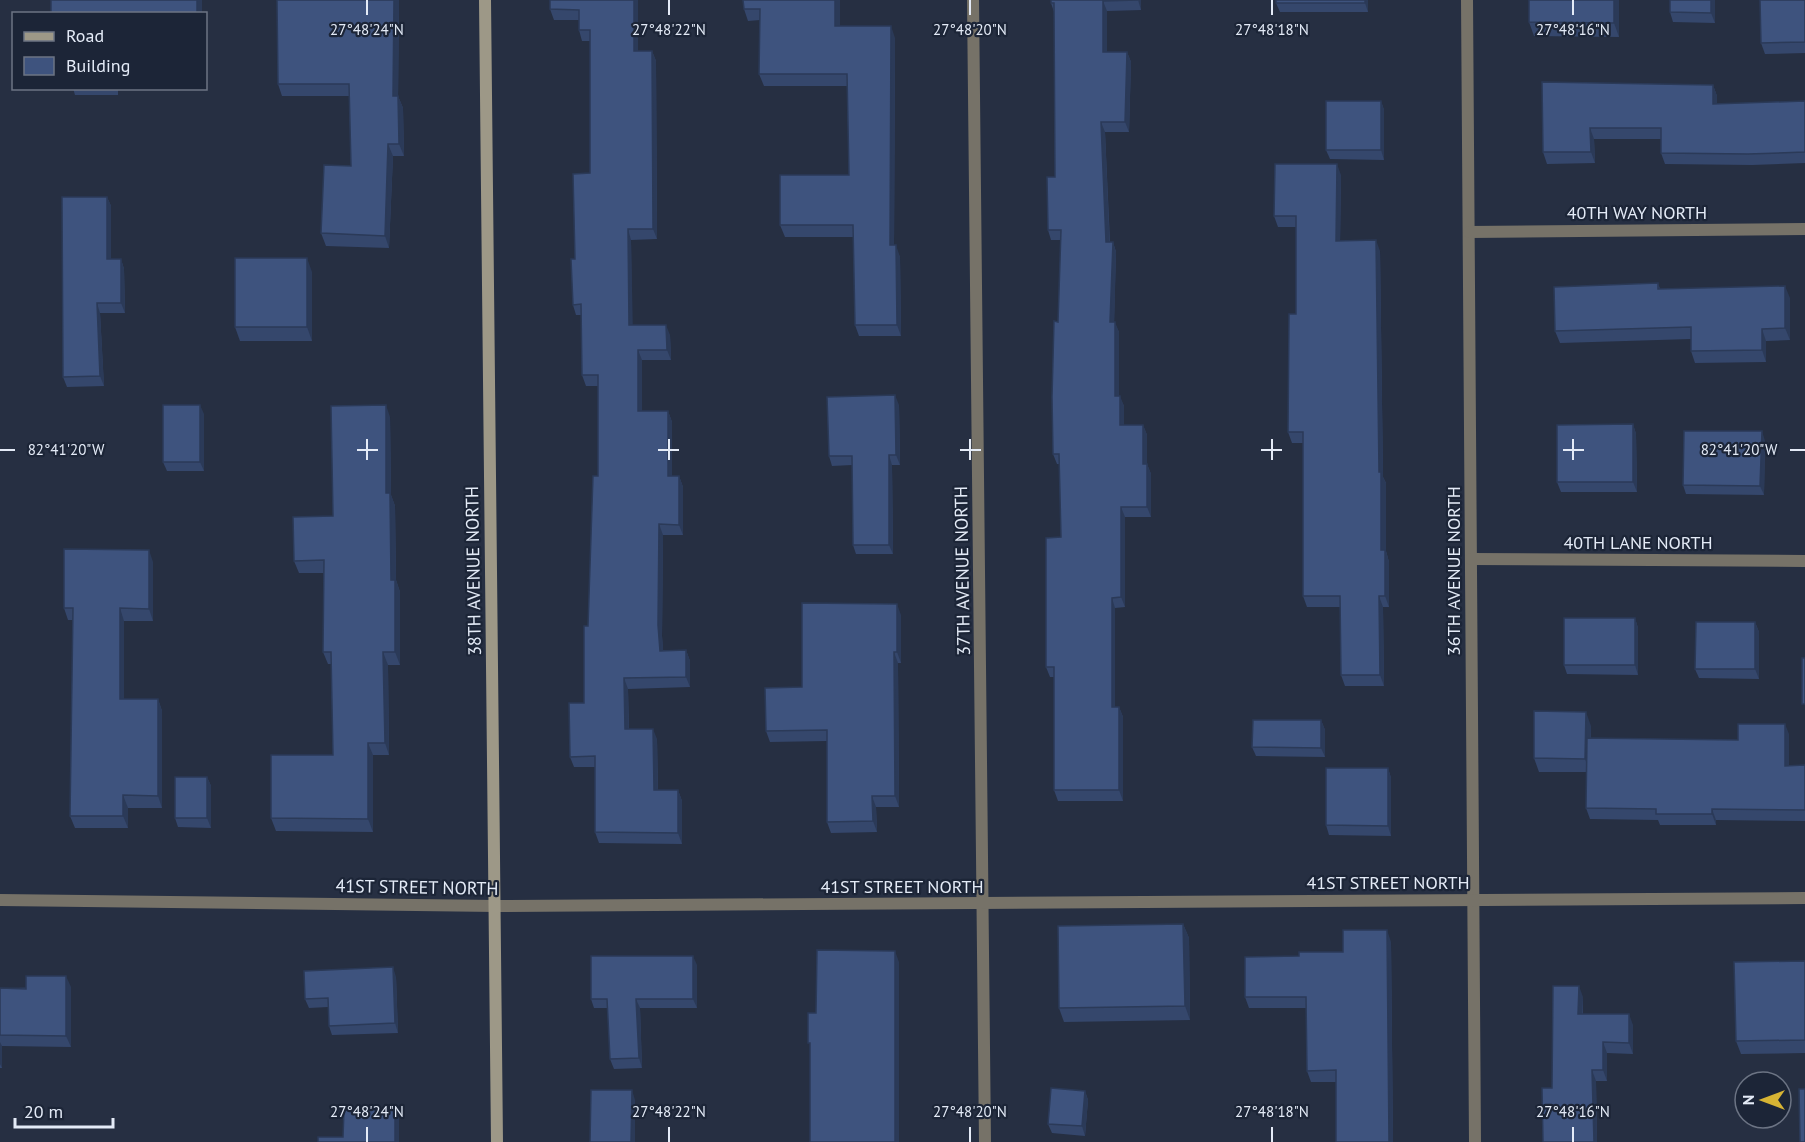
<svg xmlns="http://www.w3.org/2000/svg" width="1805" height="1142" font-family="'PT Sans',sans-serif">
	<rect width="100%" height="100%" fill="#262f42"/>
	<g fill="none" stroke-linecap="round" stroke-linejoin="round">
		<g stroke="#767268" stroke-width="12">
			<polyline points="973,0 985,1142"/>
			<polyline points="1467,0 1475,1142"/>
			<polyline points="1469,232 1805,229"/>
			<polyline points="1471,559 1805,561"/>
			<polyline points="0,900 496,906 1805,898"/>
		</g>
		<polyline stroke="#9d9887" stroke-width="12" points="485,0 497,1142"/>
	</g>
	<g fill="#35476c">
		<polygon points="277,0 399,0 398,96 403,108 404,156 393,156 389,248 326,246 321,233 351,166 349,96 282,96 278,84"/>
		<polygon points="638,0 638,51 652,51 656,61 657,239 631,240 632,325 670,335 671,360 642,360 642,411 668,411 672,422 672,476 679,476 683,487 683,535 663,535 662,636 663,650 686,650 690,661 690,687 628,689 629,729 657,739 658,790 678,790 682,801 682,844 599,843 595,832 595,767 574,767 570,757 584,703 598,476 598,386 586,386 582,375 581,315 576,315 573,305 575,259 590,173 590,41 582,41 579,30 579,20 554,20 550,9"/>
		<polygon points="840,0 840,26 895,38 894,245 900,257 901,336 859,336 855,325 854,237 785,237 780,225 849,175 847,86 764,86 759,74 760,20 748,21 744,9"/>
		<polygon points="1051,0 1141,0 1141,10 1107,11 1107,52 1127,52 1131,62 1129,132 1105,132 1110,242 1113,242 1116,252 1114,322 1119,332 1119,396 1124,406 1124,425 1143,425 1147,435 1147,464 1151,474 1151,517 1125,517 1125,607 1115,608 1115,707 1119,707 1123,717 1123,801 1058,801 1054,790 1054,677 1050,677 1046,667 1061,537 1059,464 1057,464 1053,454 1061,240 1051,240 1048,230 1055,177 1054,12 1051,3"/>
		<polygon points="1276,0 1368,0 1368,12 1280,12 1276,3"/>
		<polygon points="1619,0 1619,37 1534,36 1529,22"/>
		<polygon points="1715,0 1715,23 1673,22 1670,12"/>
		<polygon points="1805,0 1805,53 1765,54 1761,43"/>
		<polygon points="1542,82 1713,85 1717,96 1717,104 1805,101 1805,163 1752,165 1665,164 1661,153 1661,139 1594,139 1595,163 1547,164 1543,152"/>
		<polygon points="73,88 118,88 118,95 75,95"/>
		<polygon points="1381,101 1384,110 1384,160 1330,159 1326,150"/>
		<polygon points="1341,175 1340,241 1380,251 1383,477 1386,483 1386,551 1389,562 1389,607 1383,607 1384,686 1345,686 1341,675 1340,607 1307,607 1303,596 1303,443 1292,443 1288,432 1296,314 1296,227 1278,227 1274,216"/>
		<polygon points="107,197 111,206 111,259 121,259 124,269 125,313 100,313 104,386 67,387 63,377"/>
		<polygon points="312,272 312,341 240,341 235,327"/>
		<polygon points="1658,283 1660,289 1790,298 1790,340 1766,341 1766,362 1695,363 1691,351 1691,339 1560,343 1555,331"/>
		<polygon points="899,405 900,465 892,465 893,554 856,554 853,545 852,465 832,466 829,456"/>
		<polygon points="204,414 204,471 167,471 163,462"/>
		<polygon points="390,417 391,495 395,506 396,580 400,592 400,665 388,665 389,755 373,755 373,832 276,831 271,818 333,755 331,664 328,664 323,652 324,573 299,573 294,561 333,516"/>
		<polygon points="1633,424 1636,434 1637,492 1561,492 1557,482"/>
		<polygon points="1765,441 1764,495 1686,494 1683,485"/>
		<polygon points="153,562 153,621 124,621 124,699 158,699 162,711 162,808 128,808 128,828 75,828 70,816 73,620 68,620 64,608"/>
		<polygon points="901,615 901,663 898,663 899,807 876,807 877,832 831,833 827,822 827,741 770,742 766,731 802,687"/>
		<polygon points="1635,618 1638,628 1638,675 1567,674 1564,665"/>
		<polygon points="1755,622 1759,632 1759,679 1699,678 1695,669"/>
		<polygon points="1321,720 1325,730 1325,757 1256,756 1252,747"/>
		<polygon points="1591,726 1591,738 1738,740 1789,734 1789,766 1805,765 1805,821 1716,820 1716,825 1660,825 1658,820 1590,819 1586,808 1586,772 1539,772 1534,758"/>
		<polygon points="1388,768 1391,778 1391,836 1329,835 1326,825"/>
		<polygon points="207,777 211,786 211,828 178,827 175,818"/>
		<polygon points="1183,924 1189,938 1190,1020 1064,1022 1059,1008"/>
		<polygon points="1391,942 1393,1142 1336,1142 1336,1082 1311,1082 1307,1071 1306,1008 1249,1008 1245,997 1299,956 1343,952"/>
		<polygon points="1805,961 1805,1053 1741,1054 1736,1041"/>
		<polygon points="697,965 697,1008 640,1008 642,1068 614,1069 610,1059 608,1008 594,1008 591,999"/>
		<polygon points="396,977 398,1033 332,1035 329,1026 328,1007 309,1008 305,999"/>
		<polygon points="71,987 71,1047 2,1046 2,1068 0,1068 0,988"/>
		<polygon points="1583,997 1583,1014 1633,1025 1633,1054 1607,1053 1607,1081 1596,1081 1597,1142 1543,1142 1552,1088"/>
		<polygon points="1085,1091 1088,1100 1085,1136 1052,1133 1048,1124"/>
	</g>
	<g fill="#2b3a58">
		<rect x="197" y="0" width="5" height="14"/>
		<polygon points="394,0 399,0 398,108 393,96"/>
		<polygon points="634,0 638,0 638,61 634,51"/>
		<polygon points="835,0 840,0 840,38 835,26"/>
		<polygon points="1138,0 1141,0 1141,10"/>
		<polygon points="1365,0 1368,0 1368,12 1365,3"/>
		<polygon points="1614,0 1619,0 1619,37 1614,23"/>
		<polygon points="1711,0 1715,0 1715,23 1711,13"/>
		<polygon points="1103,1 1107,11 1107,62 1103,52"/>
		<polygon points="891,26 895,38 894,257 890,245"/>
		<polygon points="652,51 656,61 657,239 653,229"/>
		<polygon points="1127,52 1131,62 1129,132 1125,122"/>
		<polygon points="1713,85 1717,96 1717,116 1713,104"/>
		<polygon points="398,96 403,108 404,156 399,144"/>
		<polygon points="1381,101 1384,110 1384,160 1381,150"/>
		<polygon points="1101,122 1105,132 1110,252 1106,242"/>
		<polygon points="1590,128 1594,139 1595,163 1591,152"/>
		<polygon points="388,144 393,156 389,248 385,236"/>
		<polygon points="1337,164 1341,175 1340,252 1336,241"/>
		<polygon points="107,197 111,206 111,269 107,259"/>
		<polygon points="628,229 631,240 633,336 629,325"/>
		<polygon points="1376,240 1380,251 1383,477 1386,483 1386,551 1389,562 1389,607 1385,596 1381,550 1379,472"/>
		<polygon points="1113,242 1116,252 1114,332 1110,322"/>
		<polygon points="896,245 900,257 901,336 897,325"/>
		<polygon points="307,258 312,272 312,341 307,327"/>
		<polygon points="121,259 124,269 125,313 121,303"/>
		<polygon points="1785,286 1790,298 1790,340 1785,328"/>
		<polygon points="97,303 100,313 104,386 100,376"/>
		<polygon points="1115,322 1119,332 1119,406 1115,396"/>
		<polygon points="666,325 670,335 671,360 667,350"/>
		<polygon points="1762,329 1766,341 1766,362 1762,350"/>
		<polygon points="638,350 642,360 642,422 638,411"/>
		<polygon points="895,395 899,405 900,465 896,455"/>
		<polygon points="1120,396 1124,406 1124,435 1120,425"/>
		<polygon points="200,405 204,414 204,471 200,462"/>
		<polygon points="386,405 390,417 391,495 395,506 396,580 400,592 400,665 395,652 386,493"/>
		<polygon points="668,411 672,422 672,487 668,476"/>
		<polygon points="1633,424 1636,434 1637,492 1633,482"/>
		<polygon points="1143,425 1147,435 1147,474 1143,464"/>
		<polygon points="1762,431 1765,441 1764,495 1760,486"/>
		<polygon points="889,455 892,465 893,554 889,545"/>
		<polygon points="1147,464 1151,474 1151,517 1147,507"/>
		<polygon points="679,476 683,487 683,535 679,525"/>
		<polygon points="1121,507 1125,517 1125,607 1121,597"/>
		<polygon points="659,524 663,535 662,636 664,661 660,651 658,625"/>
		<polygon points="149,550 153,562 153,621 149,609"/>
		<polygon points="1379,596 1383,607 1384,686 1380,675"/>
		<polygon points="1112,598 1115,608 1115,717 1112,707"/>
		<polygon points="897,604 901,615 901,663 897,652"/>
		<polygon points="120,608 124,621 124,711 120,699"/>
		<polygon points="1635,618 1638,628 1638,675 1635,665"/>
		<polygon points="1755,622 1759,632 1759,679 1755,669"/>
		<polygon points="686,650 690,661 690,687 686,677"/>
		<polygon points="383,652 388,665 389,755 385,743"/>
		<polygon points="894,652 898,663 899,807 895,796"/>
		<polygon points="624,678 628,689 629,740 625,729"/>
		<polygon points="158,699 162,711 162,808 158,796"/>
		<polygon points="1119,707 1123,717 1123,801 1119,790"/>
		<polygon points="1586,712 1591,726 1590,772 1585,759"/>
		<polygon points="1321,720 1325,730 1325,757 1321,748"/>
		<polygon points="1785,724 1789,734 1789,777 1785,766"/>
		<polygon points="653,729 657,739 658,801 654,790"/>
		<polygon points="368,743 373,755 373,832 368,819"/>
		<polygon points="1388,768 1391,778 1391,836 1388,826"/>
		<polygon points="207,777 211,786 211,828 207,818"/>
		<polygon points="678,790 682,801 682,844 678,833"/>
		<polygon points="123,795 128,808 128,828 123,816"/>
		<polygon points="872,796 876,807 877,832 873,821"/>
		<polygon points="1712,809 1716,820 1716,825 1712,814"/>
		<polygon points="1183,924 1189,938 1190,1020 1185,1006"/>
		<polygon points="1387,930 1391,942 1393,1142 1389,1142"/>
		<polygon points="895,951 899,962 899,1142 895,1142"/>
		<polygon points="693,956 697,965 697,1008 693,999"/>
		<polygon points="393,967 396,977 398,1033 395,1023"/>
		<polygon points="66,976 71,987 71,1047 66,1036"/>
		<polygon points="1579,986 1583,997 1582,1025 1578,1014"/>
		<polygon points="636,999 640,1008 642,1068 639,1058"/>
		<polygon points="1629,1014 1633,1025 1633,1054 1629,1043"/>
		<polygon points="0,1042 2,1046 2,1068 0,1064"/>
		<polygon points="1603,1042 1607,1053 1607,1081 1603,1070"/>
		<polygon points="1592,1070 1596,1081 1597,1142 1594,1142"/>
		<polygon points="632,1090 635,1100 635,1142 631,1142"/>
		<polygon points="1085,1091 1088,1100 1085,1136 1082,1126"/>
		<polygon points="395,1110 399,1119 399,1142 395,1142"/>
	</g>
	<g fill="#3e537e" stroke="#2b3a58" stroke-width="1.5">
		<rect x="51" y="0" width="146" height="14"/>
		<polygon points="277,0 394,0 393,96 398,96 399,144 388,144 385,236 321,233 324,165 351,166 349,84 278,84"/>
		<polygon points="550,0 634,0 634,51 652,51 653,229 628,229 629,325 666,325 667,350 638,350 638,411 668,411 668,476 679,476 679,525 659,524 658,625 660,651 686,650 686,677 624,678 625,729 653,729 654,790 678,790 678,833 595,832 595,756 570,757 569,703 584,703 584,626 588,626 593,476 598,476 598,375 582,375 581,304 573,305 571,259 575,259 573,174 590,173 590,30 579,30 579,10 550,9"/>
		<polygon points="743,0 835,0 835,26 891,26 890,245 896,245 897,325 855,325 853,225 780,225 780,175 849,175 847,74 759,74 760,9 744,9"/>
		<polygon points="1051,0 1138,0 1103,1 1103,52 1127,52 1125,122 1101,122 1106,242 1113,242 1110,322 1115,322 1115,396 1120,396 1120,425 1143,425 1143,464 1147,464 1147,507 1121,507 1121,597 1112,598 1112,707 1119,707 1119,790 1054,790 1054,667 1046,667 1046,538 1061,537 1059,454 1053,454 1052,397 1054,321 1058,322 1061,230 1048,230 1047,177 1055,177 1054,3 1051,3"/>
		<rect x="1276" y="0" width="89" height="3"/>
		<polygon points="1529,0 1614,0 1614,23 1529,22"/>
		<polygon points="1670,0 1711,0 1711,13 1670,12"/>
		<polygon points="1760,0 1805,0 1805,42 1761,43"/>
		<polygon points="1542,82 1713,85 1713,104 1805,101 1805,152 1748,154 1661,153 1661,128 1590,128 1591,152 1543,152"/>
		<rect x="1326" y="101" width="55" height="49"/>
		<polygon points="1275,164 1337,164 1336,241 1376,240 1379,472 1381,472 1381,550 1385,550 1385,596 1379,596 1380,675 1341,675 1340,596 1303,596 1303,432 1288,432 1289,314 1296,314 1296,216 1274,216"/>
		<polygon points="62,197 107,197 107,259 121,259 121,303 97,303 100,376 63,377"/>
		<rect x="235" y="258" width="72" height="69"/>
		<polygon points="1658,283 1658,289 1785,286 1785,328 1762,329 1762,350 1691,351 1691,327 1555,331 1554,287"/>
		<polygon points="895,395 896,455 889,455 889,545 853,545 852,456 829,456 827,397"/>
		<rect x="163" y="405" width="37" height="57"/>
		<polygon points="386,405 386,493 390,493 391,580 395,580 395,652 383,652 385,743 368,743 368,819 271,818 271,755 333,755 331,652 323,652 324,560 294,561 293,517 333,516 331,406"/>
		<polygon points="1633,424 1633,482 1557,482 1557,425"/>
		<polygon points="1684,431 1762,431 1760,486 1683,485"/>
		<polygon points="64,549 149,550 149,609 120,608 120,699 158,699 158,796 123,795 123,816 70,816 73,608 64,608"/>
		<polygon points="802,603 897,604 897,652 894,652 895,796 872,796 873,821 827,822 827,730 766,731 765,688 802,687"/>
		<rect x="1564" y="618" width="71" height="47"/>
		<polygon points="1696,622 1755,622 1755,669 1695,669"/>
		<rect x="1802" y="658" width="3" height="46"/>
		<polygon points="1534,711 1586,712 1585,759 1534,758"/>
		<polygon points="1253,720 1321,720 1321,748 1252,747"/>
		<polygon points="1738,724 1785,724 1785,766 1805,765 1805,810 1712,809 1712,814 1656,814 1656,809 1586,808 1587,738 1738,740"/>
		<polygon points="1326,768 1388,768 1388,826 1326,825"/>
		<rect x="175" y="777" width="32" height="41"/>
		<polygon points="1183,924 1185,1006 1059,1008 1058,926"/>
		<polygon points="1343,930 1387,930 1389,1142 1336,1142 1336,1070 1307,1071 1306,997 1245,997 1245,957 1299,956 1299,952 1343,952"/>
		<polygon points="817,950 895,951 895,1142 810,1142 810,1043 808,1043 808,1013 816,1013"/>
		<polygon points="591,956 693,956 693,999 636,999 639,1058 610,1059 607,999 591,999"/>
		<polygon points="1805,961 1805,1040 1736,1041 1734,962"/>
		<polygon points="393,967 395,1023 329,1026 328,998 305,999 304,971"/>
		<polygon points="26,976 66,976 66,1036 0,1035 0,988 26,989"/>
		<polygon points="1553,986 1579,986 1578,1014 1629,1014 1629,1043 1603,1042 1603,1070 1592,1070 1594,1142 1543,1142 1542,1088 1552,1088"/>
		<polygon points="1051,1088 1085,1091 1082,1126 1048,1124"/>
		<polygon points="1799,1089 1805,1089 1805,1142 1800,1142"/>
		<polygon points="591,1090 632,1090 631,1142 590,1142"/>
		<polygon points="344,1110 395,1110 395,1142 318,1142 318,1137 343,1137"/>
	</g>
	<path fill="none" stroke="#e4ebf7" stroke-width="2" d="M 367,0 L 367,15M 669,0 L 669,15M 970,0 L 970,15M 1272,0 L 1272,15M 1573,0 L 1573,15M 367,439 L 367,460M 669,439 L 669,460M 970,439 L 970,460M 1272,439 L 1272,460M 1573,439 L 1573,460M 0,450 L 15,450M 357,450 L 378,450M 658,450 L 679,450M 960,450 L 981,450M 1261,450 L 1282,450M 1563,450 L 1584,450M 1790,450 L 1805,450M 367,1127 L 367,1142M 669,1127 L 669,1142M 970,1127 L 970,1142M 1272,1127 L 1272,1142M 1573,1127 L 1573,1142"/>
	<g text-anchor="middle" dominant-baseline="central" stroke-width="4.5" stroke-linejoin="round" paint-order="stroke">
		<g font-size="18" fill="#e4ebf7" stroke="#1c2537">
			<text x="1637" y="212">40TH WAY NORTH</text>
			<text x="1638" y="542">40TH LANE NORTH</text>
			<text transform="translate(473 571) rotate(-91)">38TH AVENUE NORTH</text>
			<text transform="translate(962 571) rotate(-91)">37TH AVENUE NORTH</text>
			<text transform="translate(1453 571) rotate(-90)">36TH AVENUE NORTH</text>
			<text x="1388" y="882">41ST STREET NORTH</text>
			<text x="902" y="886">41ST STREET NORTH</text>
			<text transform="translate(417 887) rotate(1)">41ST STREET NORTH</text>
		</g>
	</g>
	<g font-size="15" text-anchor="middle" fill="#e4ebf7" stroke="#1c2537" stroke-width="4.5" stroke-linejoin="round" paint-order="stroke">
		<text x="367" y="35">27°48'24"N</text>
		<text x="669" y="35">27°48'22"N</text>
		<text x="970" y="35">27°48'20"N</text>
		<text x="1272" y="35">27°48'18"N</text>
		<text x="1573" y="35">27°48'16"N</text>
		<text x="1739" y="455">82°41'20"W</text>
		<text x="66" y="455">82°41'20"W</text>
		<text x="367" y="1117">27°48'24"N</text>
		<text x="669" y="1117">27°48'22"N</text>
		<text x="970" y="1117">27°48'20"N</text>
		<text x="1272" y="1117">27°48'18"N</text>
		<text x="1573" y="1117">27°48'16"N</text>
	</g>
	<rect x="12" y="12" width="195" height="78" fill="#1c2537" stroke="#6c7484" stroke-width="1.5"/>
	<rect x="24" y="32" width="30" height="9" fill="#9d9887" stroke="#6c7484" stroke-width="1.5"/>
	<text x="66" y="42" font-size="18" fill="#e4ebf7">Road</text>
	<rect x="24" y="57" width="30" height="18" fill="#3e537e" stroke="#6c7484" stroke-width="1.5"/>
	<text x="66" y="72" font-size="18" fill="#e4ebf7">Building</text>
	<g transform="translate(1763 1100) rotate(270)"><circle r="28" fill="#1c2537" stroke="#6c7484" stroke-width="1.5"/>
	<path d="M0-4.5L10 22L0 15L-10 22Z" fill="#d7b434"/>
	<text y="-9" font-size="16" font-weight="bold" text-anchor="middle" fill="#e4ebf7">N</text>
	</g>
	<path d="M15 1118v9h98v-9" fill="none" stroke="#e4ebf7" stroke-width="3"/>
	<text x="24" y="1118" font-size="18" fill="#e4ebf7" stroke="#1c2537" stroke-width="4.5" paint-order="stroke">20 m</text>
</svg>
